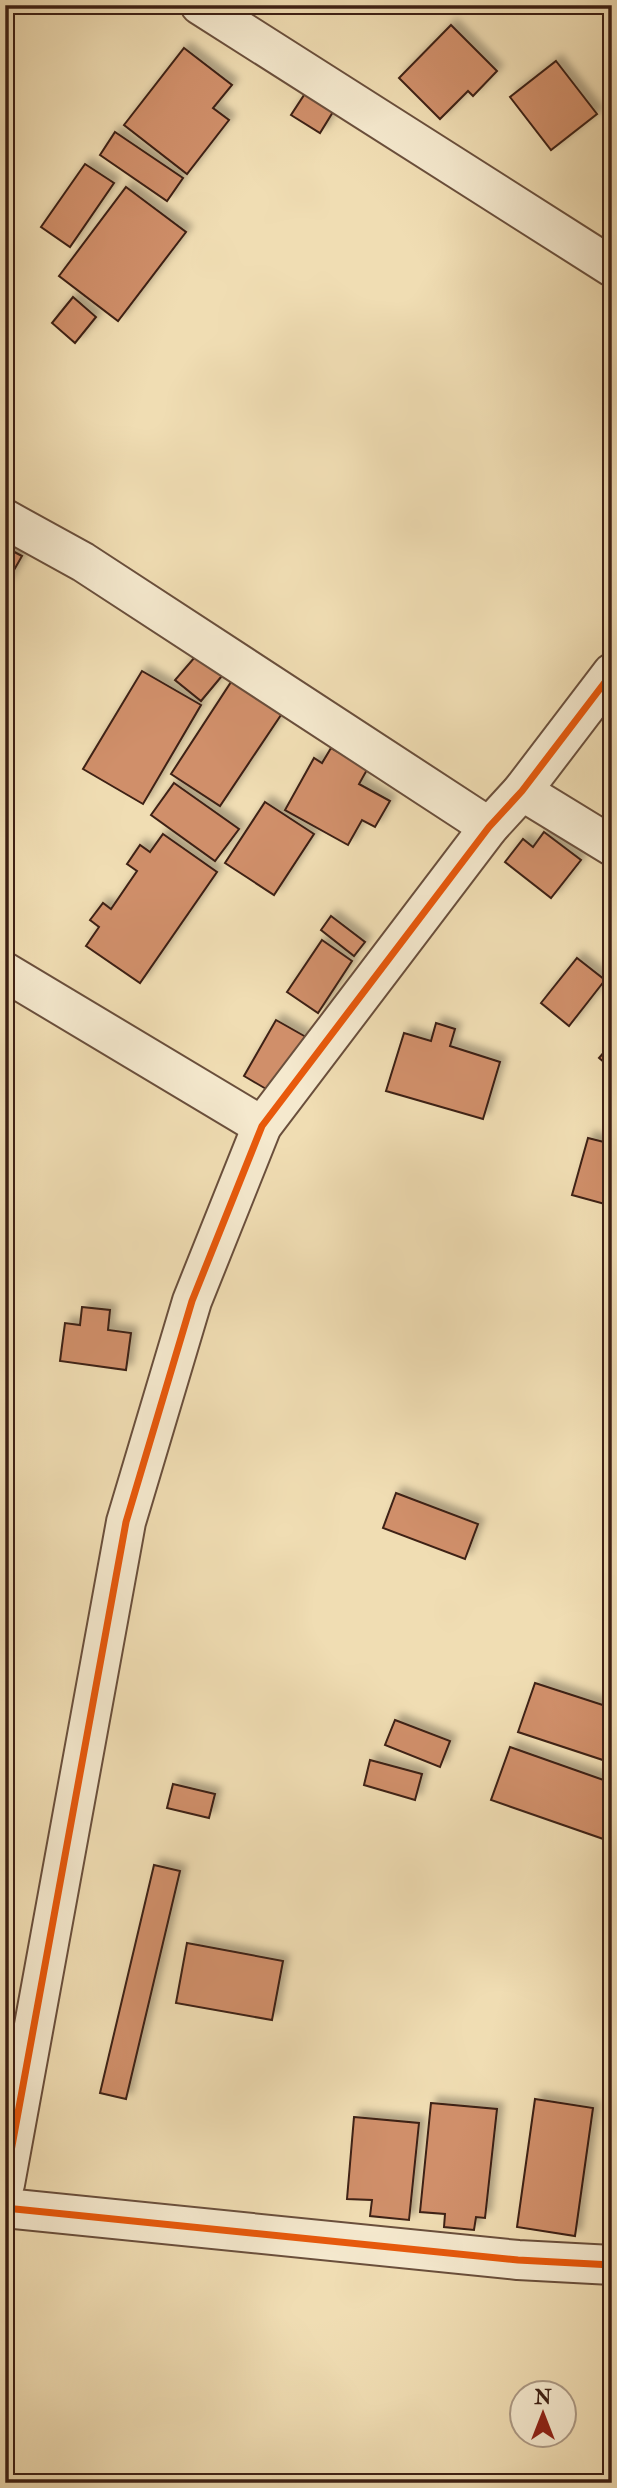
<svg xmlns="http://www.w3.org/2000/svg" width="617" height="2488" font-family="'IM FELL Double Pica',serif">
	<defs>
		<filter id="shadow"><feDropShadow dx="6" dy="-6" stdDeviation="3.5" flood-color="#0004"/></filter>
	</defs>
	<rect width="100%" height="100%" fill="#f0ddb3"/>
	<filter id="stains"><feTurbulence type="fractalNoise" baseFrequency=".00286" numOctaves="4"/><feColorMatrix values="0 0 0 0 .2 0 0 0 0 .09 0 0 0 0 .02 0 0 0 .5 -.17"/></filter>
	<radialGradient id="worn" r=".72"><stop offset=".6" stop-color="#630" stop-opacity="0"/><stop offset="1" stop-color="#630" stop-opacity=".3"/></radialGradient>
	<g fill="#d08f6a" stroke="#3e2014" stroke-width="2" filter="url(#shadow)">
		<polygon points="451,25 497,71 473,96 468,91 440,119 399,78"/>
		<polygon points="184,48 232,85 213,108 229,120 187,174 124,125"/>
		<polygon points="556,61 597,114 551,150 510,97"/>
		<polygon points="308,89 336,107 320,133 291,115"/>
		<polygon points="115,132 183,178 167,201 100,155"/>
		<polygon points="85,164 114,183 70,247 41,227"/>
		<polygon points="126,187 186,232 118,321 59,276"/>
		<polygon points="73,297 96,317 75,343 52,323"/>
		<polygon points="5,547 22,556 5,586"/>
		<polygon points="201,650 226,671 201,701 175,680"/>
		<polygon points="142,671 201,705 143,804 83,769"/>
		<polygon points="235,676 285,709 220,806 171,774"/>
		<polygon points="331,748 368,768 359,784 390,801 375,827 362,820 348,845 285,810 314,758 322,763"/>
		<polygon points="174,783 239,829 215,861 151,815"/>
		<polygon points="265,802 314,834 274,895 225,863"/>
		<polygon points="544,832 581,860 551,898 505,862 523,839 533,847"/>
		<polygon points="163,834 217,872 140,983 86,946 99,927 90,920 103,903 111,909 137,871 127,864 140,845 150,852"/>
		<polygon points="331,916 365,942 354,956 321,930"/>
		<polygon points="322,940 352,961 318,1013 287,992"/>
		<polygon points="577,958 605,980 569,1026 541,1003"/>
		<polygon points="276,1020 306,1037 273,1093 244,1076"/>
		<polygon points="436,1023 455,1029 450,1046 500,1062 483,1119 386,1091 404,1033 431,1041"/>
		<polygon points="612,1043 612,1069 599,1058"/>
		<polygon points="588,1138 612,1144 612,1206 572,1195"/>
		<polygon points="82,1307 110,1310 108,1330 131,1333 126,1370 60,1361 65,1323 80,1325"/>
		<polygon points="396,1493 478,1524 465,1559 383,1528"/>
		<polygon points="535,1683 612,1708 612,1763 518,1732"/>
		<polygon points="395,1720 450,1741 440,1767 385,1745"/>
		<polygon points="510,1747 612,1783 612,1842 491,1800"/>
		<polygon points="370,1760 422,1774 415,1800 364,1785"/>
		<polygon points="173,1784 215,1794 209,1818 167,1808"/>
		<polygon points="154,1865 180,1871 126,2099 100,2093"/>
		<polygon points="187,1943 283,1961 272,2020 176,2003"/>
		<polygon points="535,2099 593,2108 575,2236 517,2227"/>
		<polygon points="431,2103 497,2109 485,2218 476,2217 474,2230 444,2227 445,2214 420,2212"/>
		<polygon points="354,2117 419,2123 409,2220 370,2216 372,2200 347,2199"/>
	</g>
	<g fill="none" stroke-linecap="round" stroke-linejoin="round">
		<g stroke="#6a4f3c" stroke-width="42">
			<g id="minor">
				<polyline points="200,5 612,267"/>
				<polyline points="5,519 83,562 489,827"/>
				<polyline points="522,791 612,846"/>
				<polyline points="5,972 262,1126"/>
				<polyline points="5,2184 126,1522 192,1301 262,1126 489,827 522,791 612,673"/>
				<polyline points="5,2208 518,2260 612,2265"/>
			</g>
		</g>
		<use href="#minor" stroke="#f5e9ce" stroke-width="38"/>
		<g stroke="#f5e9ce" stroke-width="11">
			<g id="cycleway">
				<polyline points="5,2184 126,1522 192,1301 262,1126 489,827 522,791 612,673"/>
				<polyline points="5,2208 518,2260 612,2265"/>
			</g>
		</g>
		<use href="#cycleway" stroke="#e8590c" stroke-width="7"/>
	</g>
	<rect width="617" height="2488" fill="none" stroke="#f0ddb3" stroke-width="28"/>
	<rect x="7" y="7" width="603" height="2474" fill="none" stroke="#3e2014" stroke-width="3.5"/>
	<rect x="14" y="14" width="589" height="2460" fill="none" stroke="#3e2014" stroke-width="2"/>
	<g transform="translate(543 2414)"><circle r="33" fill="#f5e9ce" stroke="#ac9984" stroke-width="2"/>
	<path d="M0-5L12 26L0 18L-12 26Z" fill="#8f2418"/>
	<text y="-10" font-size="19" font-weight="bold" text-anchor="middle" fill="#3e2014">N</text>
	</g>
	<rect width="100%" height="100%" filter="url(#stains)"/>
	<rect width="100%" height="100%" fill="url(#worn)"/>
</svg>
